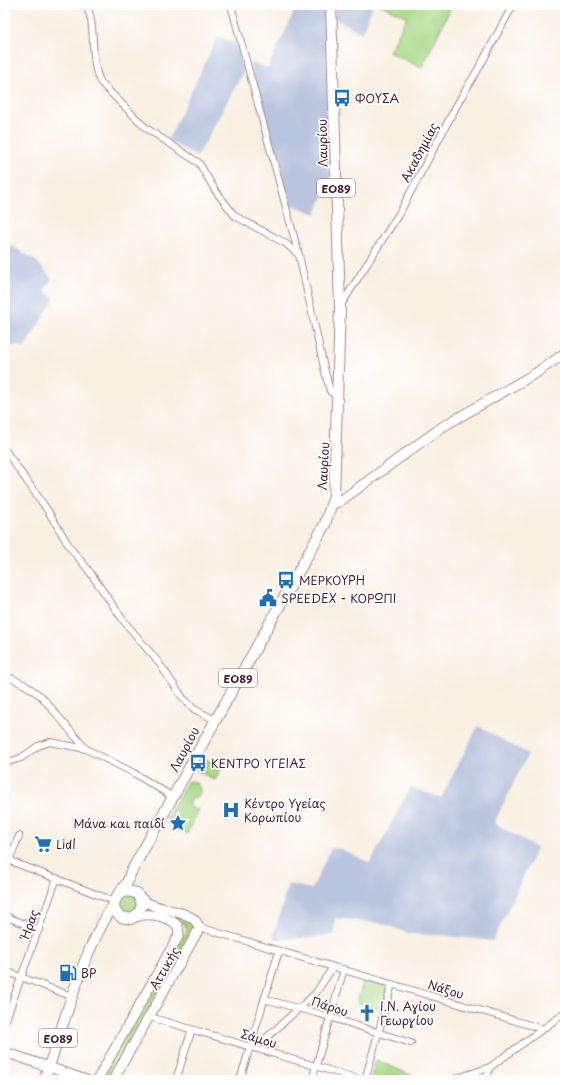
<svg xmlns="http://www.w3.org/2000/svg" width="570" height="1085" font-family="'Playpen Sans',sans-serif">
	<rect width="100%" height="100%" fill="#fff"/>
	<filter id="ink" filterUnits="userSpaceOnUse"><feTurbulence type="fractalNoise" baseFrequency=".025" numOctaves="2"/><feDisplacementMap in="SourceGraphic" scale="8" xChannelSelector="R" yChannelSelector="G"/><feConvolveMatrix kernelMatrix="1 2 1 2 8 2 1 2 1" color-interpolation-filters="sRGB"/></filter>
	<filter id="wash" filterUnits="userSpaceOnUse"><feTurbulence type="fractalNoise" baseFrequency=".012" numOctaves="4" result="noise"/><feDisplacementMap in="SourceGraphic" scale="16" xChannelSelector="R" yChannelSelector="G"/><feGaussianBlur stdDeviation="0.9" result="paint"/><feColorMatrix in="noise" values="0 0 0 0 0 0 0 0 0 0 0 0 0 0 0 0 0 1.4 0 .05"/><feComposite in="paint" operator="in"/></filter>
	<g filter="url(#wash)">
		<rect width="100%" height="100%" fill="#f9f0e3"/>
		<g fill="#b9c5de">
			<polygon points="297,5 325,5 330,180 316,214 288,204 250,63 268,68"/>
			<polygon points="334,5 373,5 362,33 335,19"/>
			<polygon points="218,36 236,44 245,69 197,157 168,140"/>
			<polygon points="11,245 36,261 52,279 44,291 55,298 24,348 16,345 11,347 5,360 5,257"/>
			<polygon points="478,726 528,754 494,823 537,848 493,941 440,935 410,934 384,924 335,918 334,935 279,940 273,938 288,884 312,889 331,848 341,849 370,863 411,787 441,798"/>
		</g>
		<g fill="#a7d886" stroke="#787c58">
			<polygon points="381,5 452,5 422,68 389,52 407,17"/>
			<polygon points="203,758 222,767 215,780 196,770"/>
			<path d="M 192,781 C 198,784 202,787 199,795 L 191,799 L 190,806 L 193,809 L 199,810 L 187,834 L 165,822 L 187,782 Z"/>
			<polygon points="127,893 139,901 135,914 122,915 116,902"/>
			<polygon points="146,907 188,920 192,924 194,929 110,1080 100,1080 187,930 185,924 146,911"/>
			<polygon points="364,980 388,987 382,1010 357,1002"/>
			<polygon points="376,1060 423,1080 370,1080"/>
		</g>
	</g>
	<g filter="url(#ink)">
		<g fill="none" stroke-linecap="round" stroke-linejoin="round">
			<g stroke="#a28887" stroke-width="8">
				<g id="street">
					<path d="M 86,5 C 98,29 88,58 101,83 L 146,128 L 199,163 L 215,190 L 235,216 L 285,243 L 299,255 L 325,372 L 330,391 L 338,398"/>
					<polyline points="231,5 299,255"/>
					<polyline points="341,305 400,212 459,101 480,66 513,5"/>
					<polyline points="5,450 48,511 71,549 87,568 123,620 159,663 183,698 194,709 215,720"/>
					<polyline points="5,675 25,685 41,696 86,749 132,772 173,797"/>
					<polyline points="5,763 21,758 38,746 50,742 86,749"/>
					<polyline points="19,836 10,858 13,862 114,901"/>
					<polyline points="5,916 39,930"/>
					<polyline points="199,927 543,1029"/>
					<polyline points="5,971 71,996"/>
					<polyline points="264,999 320,1014 411,1043"/>
					<polyline points="150,1017 362,1080"/>
					<polyline points="5,1022 57,878"/>
					<polyline points="255,1048 315,994 333,967"/>
					<polyline points="176,1080 192,1029"/>
					<polyline points="240,1080 279,951"/>
					<polyline points="312,1080 344,969"/>
					<polyline points="365,1080 392,984"/>
					<polyline points="452,1080 490,1067 565,1013"/>
					<polyline points="486,1080 490,1067"/>
				</g>
			</g>
			<g stroke="#a28887" stroke-width="11">
				<g id="secondary">
					<polyline points="332,504 339,502 442,427 536,373 565,353"/>
					<polyline points="5,1052 86,1080"/>
					<path d="M 97,1080 L 179,935 L 178,926 C 169,916 147,912 136,917"/>
					<path d="M 113,1080 L 199,929 C 198,908 153,913 140,897"/>
				</g>
			</g>
			<g stroke="#a28887" stroke-width="12">
				<g id="primary">
					<path d="M 117,896 L 126,891 L 137,893 L 142,904 L 139,913 L 131,919 L 121,917 C 106,906 119,895 126,884 C 129,881 129,876 131,872 L 325,524 L 334,496 L 340,307 L 331,5"/>
					<path d="M 44,1080 C 66,1021 79,958 114,904"/>
				</g>
			</g>
			<use href="#street" stroke="#fff" stroke-width="6"/>
			<use href="#secondary" stroke="#fff" stroke-width="9"/>
			<use href="#primary" stroke="#fff" stroke-width="10"/>
		</g>
	</g>
	<defs>
		<g id="bus-bare" transform="scale(1.38)"><path d="M-5-6H5V4H4V6H2V4H-2V6H-4V4H-5ZM-3.5-4V0h7V-4ZM-3.5 1.2v1.5H-2V1.2ZM2 1.2v1.5H3.5V1.2Z" fill="#1f6fb2" stroke="#fff" stroke-width="2.5" paint-order="stroke"/></g>
		<g id="civic-bare" transform="scale(1.38)"><path d="M-.6-6.5H3V-4.5H.6V-3L4-1V1h2V6H-6V1h2V-1L-.6-3ZM-1.2 2.5V6h2.4V2.5Z" fill="#1f6fb2" stroke="#fff" stroke-width="2.5" paint-order="stroke"/></g>
		<g id="hospital-bare" transform="scale(1.38)"><path d="M-5-5h3v3.5h4V-5h3V5h-3V1.5h-4V5h-3Z" fill="#1f6fb2" stroke="#fff" stroke-width="2.5" paint-order="stroke"/></g>
		<g id="sight-bare" transform="scale(1.38)"><path d="M0-6L1.8-2.2L6-1.7L2.9 1.2L3.7 5.4L0 3.3L-3.7 5.4L-2.9 1.2L-6-1.7L-1.8-2.2Z" fill="#1f6fb2" stroke="#fff" stroke-width="2.5" paint-order="stroke"/></g>
		<g id="supermarket-bare" transform="scale(1.38)"><path d="M-6-5.5h2.5l.6 2H6L4.5 2H-2.5L-4.4-4H-6ZM-1.5 3.2a1.3 1.3 0 1 0 .1 0ZM3 3.2a1.3 1.3 0 1 0 .1 0Z" fill="#1f6fb2" stroke="#fff" stroke-width="2.5" paint-order="stroke"/></g>
		<g id="fuel-bare" transform="scale(1.38)"><path d="M-5.5-6h7V0h2V4h1.3V-2.5L3-4.5l.8-.8L6-3V5H2.5V1h-1V6h-7ZM-4.2-4.7v3.2H.2V-4.7Z" fill="#1f6fb2" stroke="#fff" stroke-width="2.5" paint-order="stroke"/></g>
		<g id="church-bare" transform="scale(1.38)"><path d="M-1.2-6h2.4v3.5h3.3v2.4h-3.3V6h-2.4V-.1h-3.3v-2.4h3.3Z" fill="#1f6fb2" stroke="#fff" stroke-width="2.5" paint-order="stroke"/></g>
	</defs>
	<g fill-rule="evenodd">
		<use href="#bus-bare" x="342" y="98"/>
		<use href="#bus-bare" x="286" y="580"/>
		<use href="#civic-bare" x="268" y="598"/>
		<use href="#bus-bare" x="198" y="763"/>
		<use href="#hospital-bare" x="231" y="810"/>
		<use href="#sight-bare" x="178" y="823"/>
		<use href="#supermarket-bare" x="43" y="844"/>
		<use href="#fuel-bare" x="68" y="973"/>
		<use href="#church-bare" x="367" y="1013"/>
	</g>
	<g text-anchor="middle" dominant-baseline="central" stroke-width="3.5" stroke-linejoin="round" paint-order="stroke">
		<g fill="#fff" stroke="#80626b" stroke-width="1">
			<rect x="317" y="179" width="38" height="18" rx="3"/>
			<rect x="219" y="669" width="38" height="18" rx="3"/>
			<rect x="39" y="1029" width="38" height="18" rx="3"/>
		</g>
		<g font-size="11" font-weight="bold" fill="#4a1f2b">
			<text x="336" y="188">ΕΟ89</text>
			<text x="238" y="678">ΕΟ89</text>
			<text x="58" y="1038">ΕΟ89</text>
		</g>
		<g font-size="12" fill="#4a1f2b" stroke="#fff" text-anchor="start">
			<text x="355" y="98">ΦΟΥΣΑ</text>
			<text x="299" y="580">ΜΕΡΚΟΥΡΗ</text>
			<text x="281" y="598">SPEEDEX - ΚΟΡΩΠΙ</text>
			<text x="211" y="763">ΚΕΝΤΡΟ ΥΓΕΙΑΣ</text>
			<text x="244" y="803">Κέντρο Υγείας<tspan x="244" dy="14">Κορωπίου</tspan></text>
			<text x="165" y="823" text-anchor="end">Μάνα και παιδί</text>
			<text x="56" y="844">Lidl</text>
			<text x="81" y="973">BP</text>
			<text x="380" y="1006">Ι.Ν. Αγίου<tspan x="380" dy="14">Γεωργίου</tspan></text>
		</g>
		<g font-size="12" fill="#4a1f2b" stroke="#fff">
			<text transform="translate(322 143) rotate(-91)">Λαυρίου</text>
			<text transform="translate(419 152) rotate(-62)">Ακαδημίας</text>
			<text transform="translate(323 466) rotate(-87)">Λαυρίου</text>
			<text transform="translate(184 749) rotate(-62)">Λαυρίου</text>
			<text transform="translate(29 924) rotate(-70)">Ήρας</text>
			<text transform="translate(164 968) rotate(-60)">Αττικής</text>
			<text transform="translate(446 989) rotate(17)">Νάξου</text>
			<text transform="translate(330 1006) rotate(18)">Πάρου</text>
			<text transform="translate(259 1038) rotate(17)">Σάμου</text>
		</g>
	</g>
	<rect width="570" height="1085" fill="none" stroke="#fff" stroke-width="20"/>
</svg>
